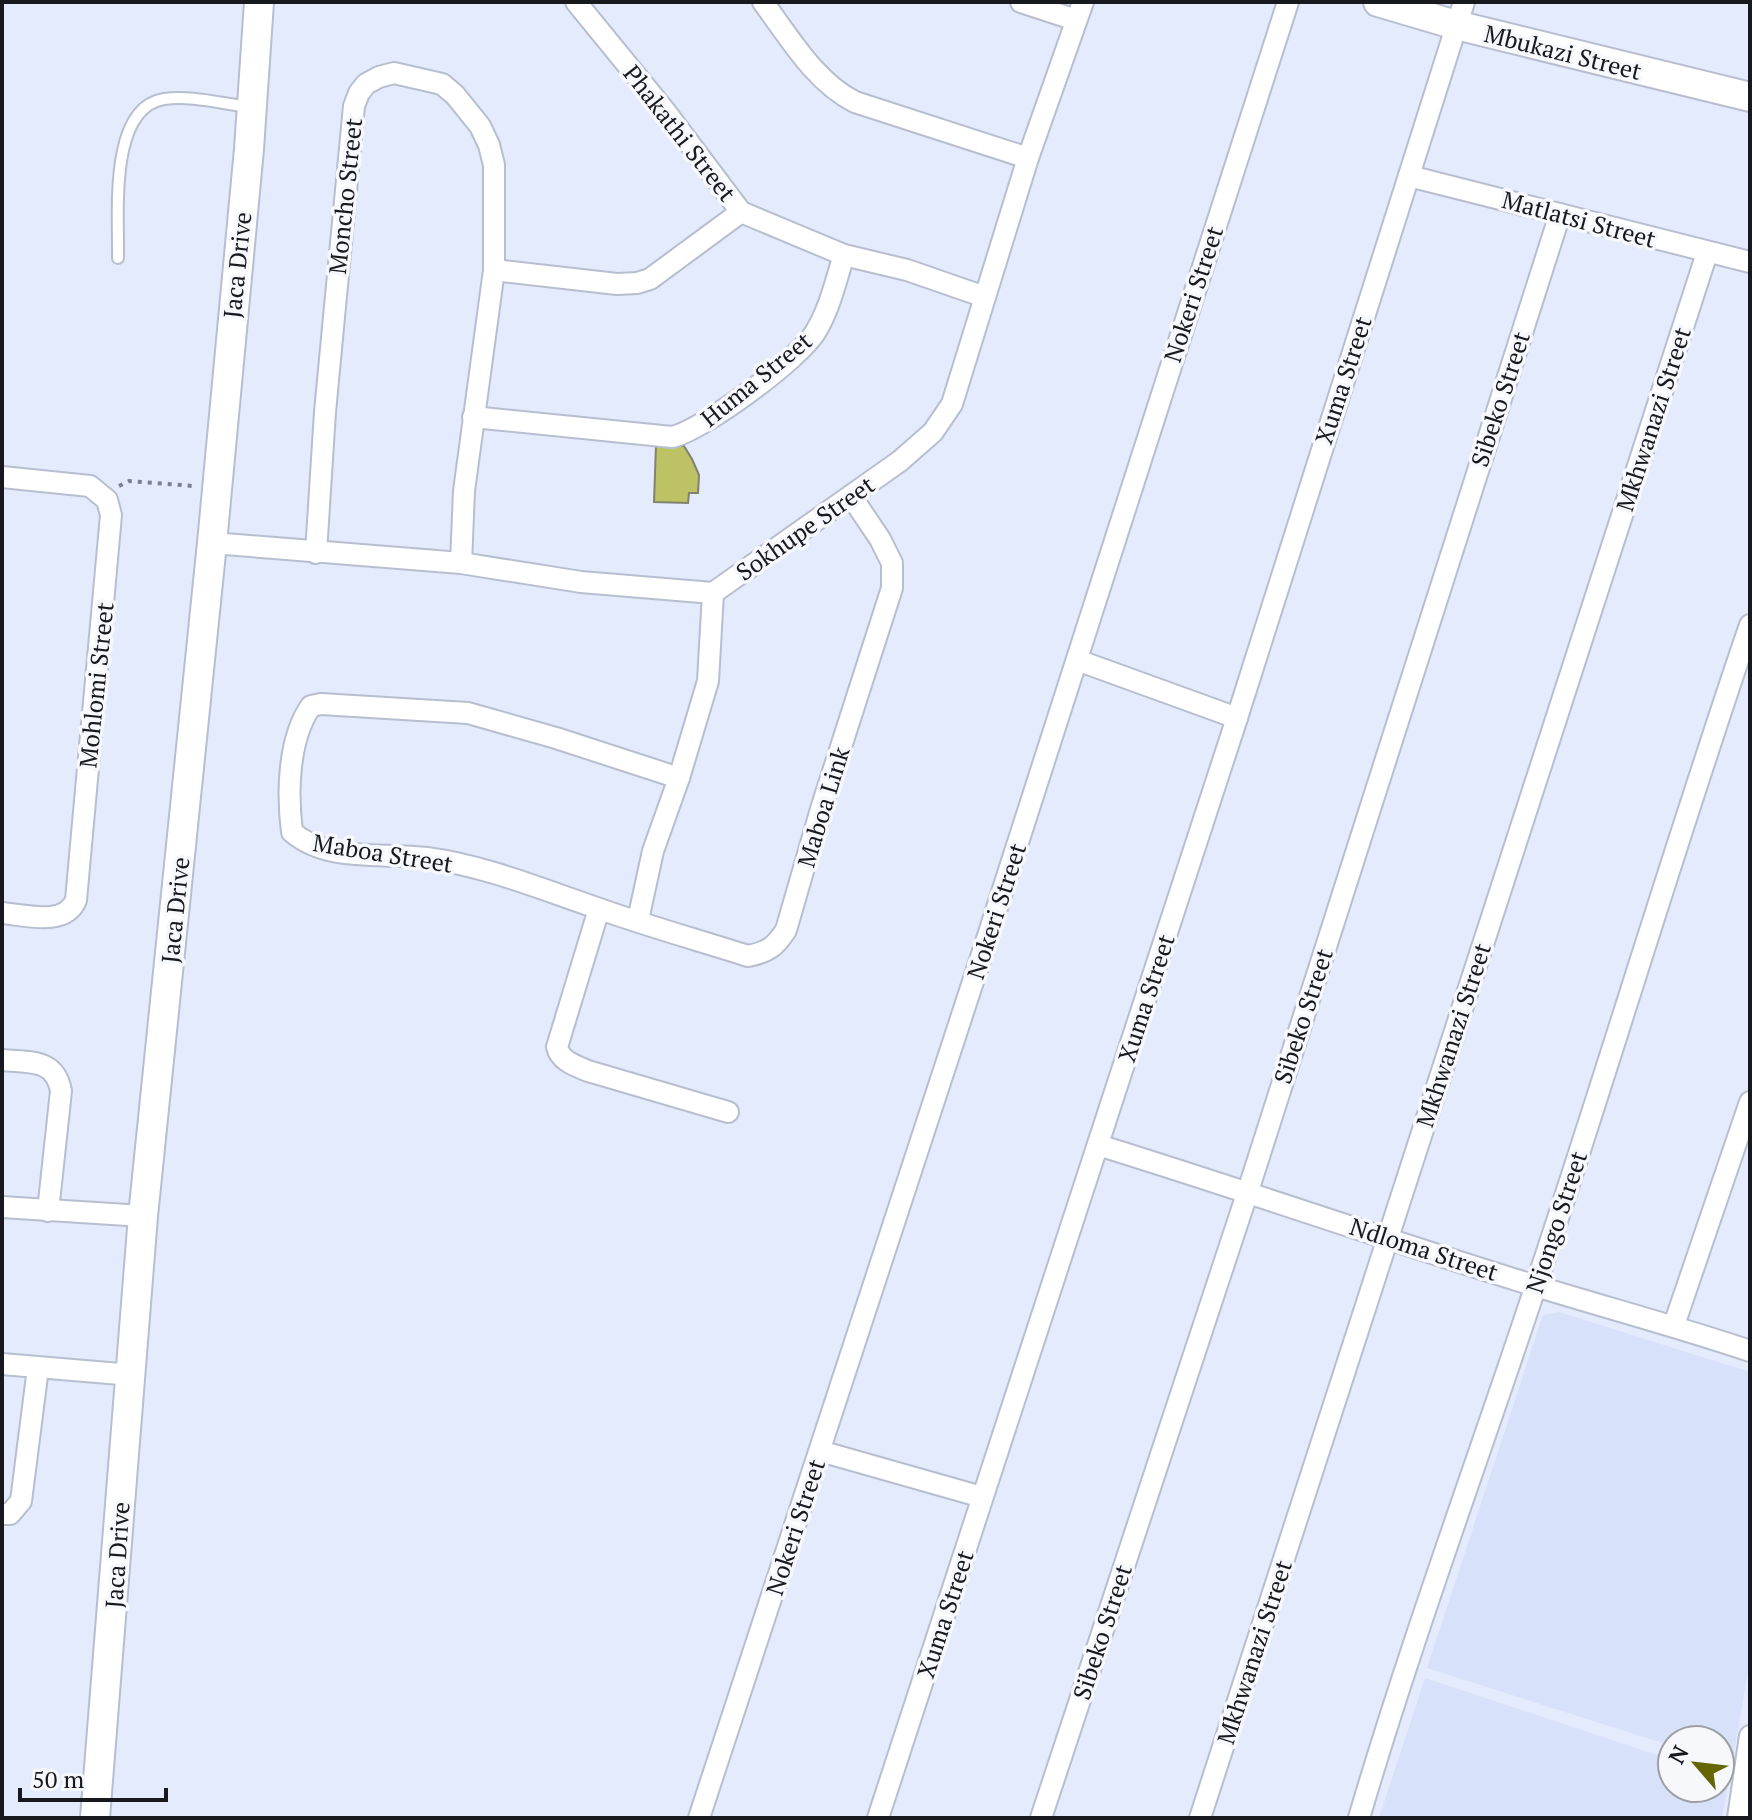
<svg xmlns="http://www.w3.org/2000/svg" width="1752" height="1820" font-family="'PT Serif',serif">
	<rect width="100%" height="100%" fill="#e4ebfd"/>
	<g fill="#d7e1fa">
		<polygon points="1559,1312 1750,1372 1750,1659 1732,1765 1720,1761 1720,1740 1672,1740 1672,1746 1427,1668 1543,1315"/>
		<polygon points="1425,1678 1672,1760 1672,1788 1720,1788 1720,1776 1729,1778 1722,1818 1379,1818"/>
	</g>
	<polygon fill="#bdc364" stroke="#808270" stroke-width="2" points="656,445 684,446 692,459 699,475 698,493 689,493 688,503 654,502"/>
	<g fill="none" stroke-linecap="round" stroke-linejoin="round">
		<g stroke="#b7becf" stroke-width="14">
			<path id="lane" d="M 118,258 C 119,215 108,108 164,99 C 191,95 223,104 250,107"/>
		</g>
		<g stroke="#b7becf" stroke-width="24">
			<g id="street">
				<polyline points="576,2 665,111 741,212 844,255 907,270 985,297"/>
				<path d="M 763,2 C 789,37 815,82 855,102 L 1028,158"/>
				<polyline points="1021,2 1076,20"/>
				<polyline points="1409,176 1750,262"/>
				<polyline points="494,270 617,284 637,283 650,279 741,212"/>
				<path d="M 473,417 L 672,437 C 703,430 801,358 816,331 C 830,308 836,280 844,255"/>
				<path d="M 2,477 L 90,486 L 107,500 L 111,515 L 76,900 C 65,927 25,915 2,913"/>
				<polyline points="212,543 461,563 581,582 713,593 900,461 933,432 952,404 1028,158 1083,2"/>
				<polyline points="316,553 325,412 354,106 359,93 366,84 379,77 394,73 442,84 455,95 480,126 489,145 494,165 494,270 464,491 461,563"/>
				<polyline points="1077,660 1237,718"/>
				<path d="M 679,778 L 556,738 L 468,713 L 321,704 L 311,706 C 288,739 287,793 292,832 C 328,863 383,852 427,858 C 486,866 541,889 597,908 C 647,926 698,940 748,956 C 768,952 775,947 786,930 L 821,809 L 892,588 L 892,563 L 880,539 L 851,496"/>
				<path d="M 599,909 L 557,1047 C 560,1061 576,1066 588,1071 L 728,1112"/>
				<polyline points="638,920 653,851 679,778 708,681 713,593"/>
				<path d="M 2,1060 C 30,1063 55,1058 61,1091 L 48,1211"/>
				<path d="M 1098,1145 C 1244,1190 1389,1241 1536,1286 C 1607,1308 1679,1327 1750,1351"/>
				<polyline points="2,1207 143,1216"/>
				<polyline points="1674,1325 1750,1102"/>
				<polyline points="2,1364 132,1375"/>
				<polyline points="820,1451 982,1497"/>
				<polyline points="2,1514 10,1514 21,1501 38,1368"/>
				<polyline points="699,1818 986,942 1288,2"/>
				<polyline points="878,1818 1237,718 1464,2"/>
				<polyline points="1041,1818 1248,1191 1560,214"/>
				<polyline points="1200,1818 1707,253"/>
				<path d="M 1359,1818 C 1412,1638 1477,1463 1536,1285 C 1609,1066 1675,844 1750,625"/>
				<polyline points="1738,1818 1750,1736"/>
			</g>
		</g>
		<g stroke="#b7becf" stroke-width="32">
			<g id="secondary">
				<polyline points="1378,2 1456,25 1750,97"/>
				<polyline points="95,1818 143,1216 212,543 249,149 259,2"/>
			</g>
		</g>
		<polyline stroke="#7d818d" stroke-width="4" stroke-dasharray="4 6" stroke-linecap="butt" points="119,486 129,481 193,486"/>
		<use href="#lane" stroke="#fff" stroke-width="10"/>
		<use href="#street" stroke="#fff" stroke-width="20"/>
		<use href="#secondary" stroke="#fff" stroke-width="28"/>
	</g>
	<g text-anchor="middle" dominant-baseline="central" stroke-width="7" stroke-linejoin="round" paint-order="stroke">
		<g font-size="24" fill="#17191f" stroke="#f7f8fc">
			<text transform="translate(1563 52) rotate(14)">Mbukazi Street</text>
			<text transform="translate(680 133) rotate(52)">Phakathi Street</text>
			<text transform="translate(345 196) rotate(-84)">Moncho Street</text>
			<text transform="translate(1579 219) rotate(15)">Matlatsi Street</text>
			<text transform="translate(237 265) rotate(-84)">Jaca Drive</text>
			<text transform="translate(1193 294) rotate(-72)">Nokeri Street</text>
			<text transform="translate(756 379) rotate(-39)">Huma Street</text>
			<text transform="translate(1343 380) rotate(-72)">Xuma Street</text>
			<text transform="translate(1500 399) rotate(-72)">Sibeko Street</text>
			<text transform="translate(1653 419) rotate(-72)">Mkhwanazi Street</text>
			<text transform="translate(805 528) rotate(-35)">Sokhupe Street</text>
			<text transform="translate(96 685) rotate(-84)">Mohlomi Street</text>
			<text transform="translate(823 807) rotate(-73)">Maboa Link</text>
			<text transform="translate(383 853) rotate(9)">Maboa Street</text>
			<text transform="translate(175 910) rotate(-84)">Jaca Drive</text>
			<text transform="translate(996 911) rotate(-72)">Nokeri Street</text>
			<text transform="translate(1146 998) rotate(-72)">Xuma Street</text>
			<text transform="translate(1303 1016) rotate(-72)">Sibeko Street</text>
			<text transform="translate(1453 1035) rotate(-72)">Mkhwanazi Street</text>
			<text transform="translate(1556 1222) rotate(-72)">Njongo Street</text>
			<text transform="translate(1424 1249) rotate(18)">Ndloma Street</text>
			<text transform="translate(795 1527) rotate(-72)">Nokeri Street</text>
			<text transform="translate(117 1555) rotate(-86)">Jaca Drive</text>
			<text transform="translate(945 1614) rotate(-72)">Xuma Street</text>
			<text transform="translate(1102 1632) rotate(-72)">Sibeko Street</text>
			<text transform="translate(1254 1652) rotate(-72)">Mkhwanazi Street</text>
		</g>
	</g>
	<rect width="1752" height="1820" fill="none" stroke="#17191f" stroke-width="8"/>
	<g transform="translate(1696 1764) rotate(298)"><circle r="38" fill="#f7f8fc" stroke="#9d9fa4" stroke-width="2"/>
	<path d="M0-6L14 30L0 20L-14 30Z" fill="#646703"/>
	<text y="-12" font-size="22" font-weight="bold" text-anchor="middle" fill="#17191f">N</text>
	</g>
	<path d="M20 1788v12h146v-12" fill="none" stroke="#17191f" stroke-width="4"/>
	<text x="32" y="1788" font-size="24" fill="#17191f" stroke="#f7f8fc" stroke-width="6" paint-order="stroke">50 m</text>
</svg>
